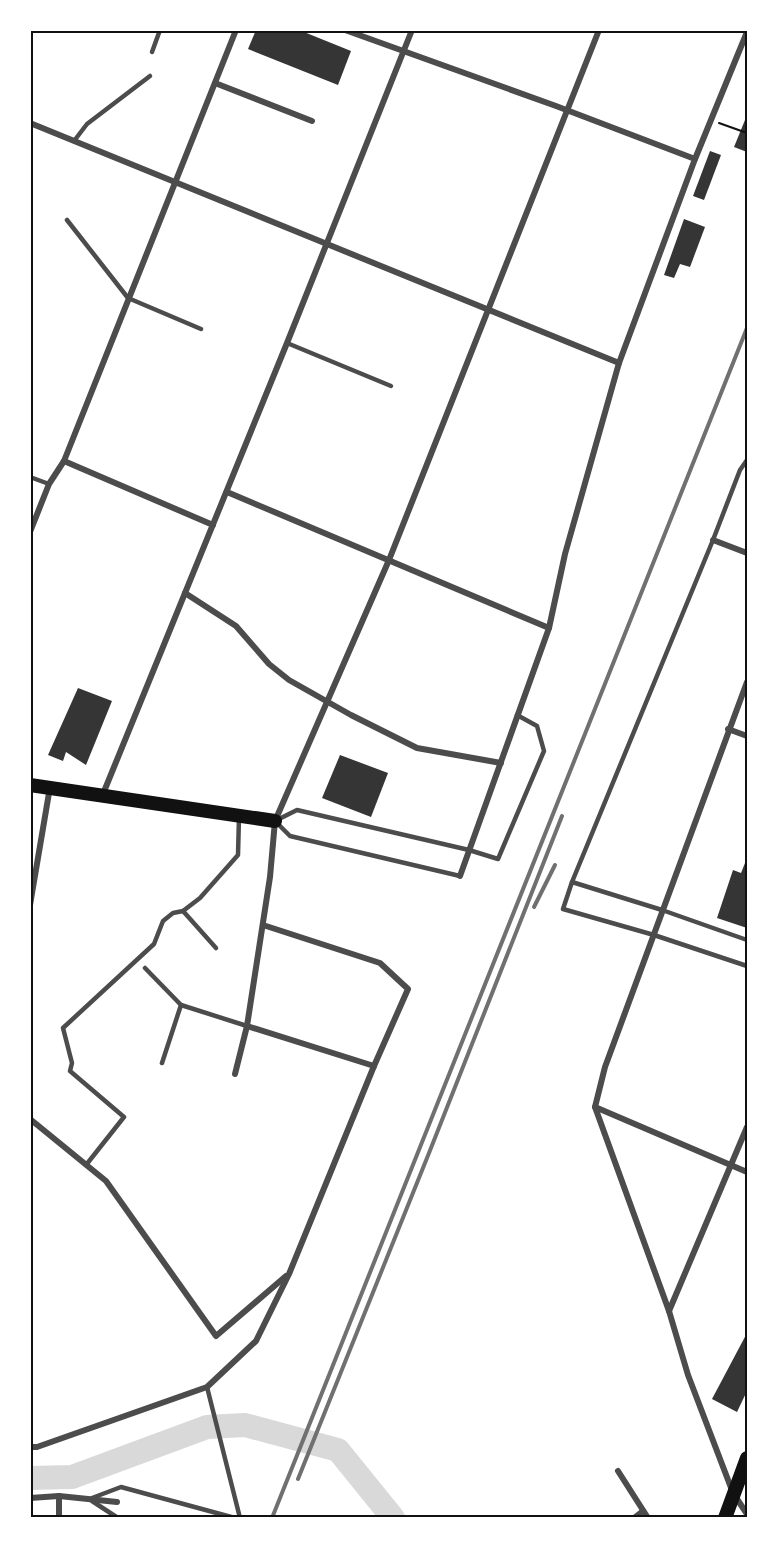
<svg xmlns="http://www.w3.org/2000/svg" width="777" height="1548" font-family="Inter,sans-serif">
	<rect width="100%" height="100%" fill="#fff"/>
	<g fill="none" stroke-linecap="round" stroke-linejoin="round">
		<polyline stroke="#d9d9d9" stroke-width="24" points="30,1478 72,1477 207,1427 245,1425 338,1450 393,1518"/>
	</g>
	<g fill="#353535">
		<polygon points="256,30 299,30 351,51 338,85 248,49"/>
		<polygon points="747,115 747,152 734,147"/>
		<polygon points="710,151 721,155 704,200 693,196"/>
		<polygon points="684,219 705,227 690,267 680,264 674,278 664,275"/>
		<polygon points="78,688 112,701 86,765 66,752 63,761 48,755"/>
		<polygon points="340,755 388,773 371,817 322,798"/>
		<polygon points="745,863 747,863 747,928 717,918 733,870 741,873"/>
		<polygon points="747,1333 747,1391 737,1412 712,1399"/>
	</g>
	<g fill="none" stroke-linecap="round" stroke-linejoin="round">
		<polyline stroke="#111" stroke-width="2" points="719,123 747,133"/>
		<g stroke="#4c4c4c" stroke-width="4.5">
			<polyline points="152,52 160,30"/>
			<polyline points="74,141 87,124 150,76"/>
			<polyline points="67,220 128,298 201,329"/>
			<polyline points="287,343 391,386"/>
			<polyline points="747,460 740,470 713,540 572,882 563,909 654,935 747,966"/>
			<polyline points="30,477 49,484"/>
			<polyline points="460,876 290,836 275,821 297,810 469,850 498,859 544,751 537,726 517,715"/>
			<polyline points="572,882 662,910 747,940"/>
			<polyline points="183,911 216,948"/>
			<polyline points="145,968 181,1005 247,1026"/>
			<polyline points="162,1063 181,1005"/>
			<polyline points="86,1165 124,1117 70,1071 72,1063 63,1028 154,944 163,921 173,913 183,911 200,898 238,855 239,817"/>
			<polyline points="207,1387 240,1518"/>
			<polyline points="92,1498 121,1487 235,1518"/>
			<polyline points="92,1501 118,1518"/>
		</g>
		<g stroke="#4c4c4c" stroke-width="6">
			<polyline points="345,30 556,106 695,159"/>
			<polyline points="215,83 312,121"/>
			<polyline points="30,123 619,363"/>
			<polyline points="64,461 213,525"/>
			<polyline points="227,492 549,628"/>
			<polyline points="30,532 49,484 64,461 236,30"/>
			<polyline points="713,540 747,553"/>
			<polyline points="185,593 236,626 269,664 289,680 351,715 417,748 501,763"/>
			<polyline points="747,682 605,1067 595,1107 669,1311 688,1375 733,1493 747,1514"/>
			<polyline points="728,729 747,736"/>
			<polyline points="103,794 287,343 412,30"/>
			<polyline points="460,876 549,628 565,554 619,363 695,159 747,32"/>
			<polyline points="30,905 50,787"/>
			<polyline points="247,1026 374,1066"/>
			<polyline points="235,1074 247,1026 270,877 275,821 389,560 599,30"/>
			<polyline points="595,1107 747,1172"/>
			<polyline points="30,1119 106,1181 216,1336 286,1276"/>
			<polyline points="669,1311 747,1127"/>
			<polyline points="30,1447 37,1447 207,1387 256,1341 289,1274 374,1066 408,989 380,963 263,925"/>
			<polyline points="618,1471 648,1518"/>
			<polyline points="59,1496 59,1518"/>
			<polyline points="30,1498 59,1496 117,1502"/>
			<polyline points="634,1518 643,1511"/>
		</g>
		<g stroke="#111" stroke-width="14">
			<polyline points="30,785 275,821"/>
			<polyline points="725,1518 747,1458"/>
		</g>
		<g stroke="#707070" stroke-width="4">
			<polyline points="534,907 555,865"/>
			<polyline points="298,1479 429,1153 562,816"/>
			<polyline points="272,1518 747,328"/>
		</g>
	</g>
	<rect width="777" height="1548" fill="none" stroke="#ffffff" stroke-width="63"/>
	<rect x="32" y="32" width="714" height="1484" fill="none" stroke="#111" stroke-width="2"/>
</svg>
